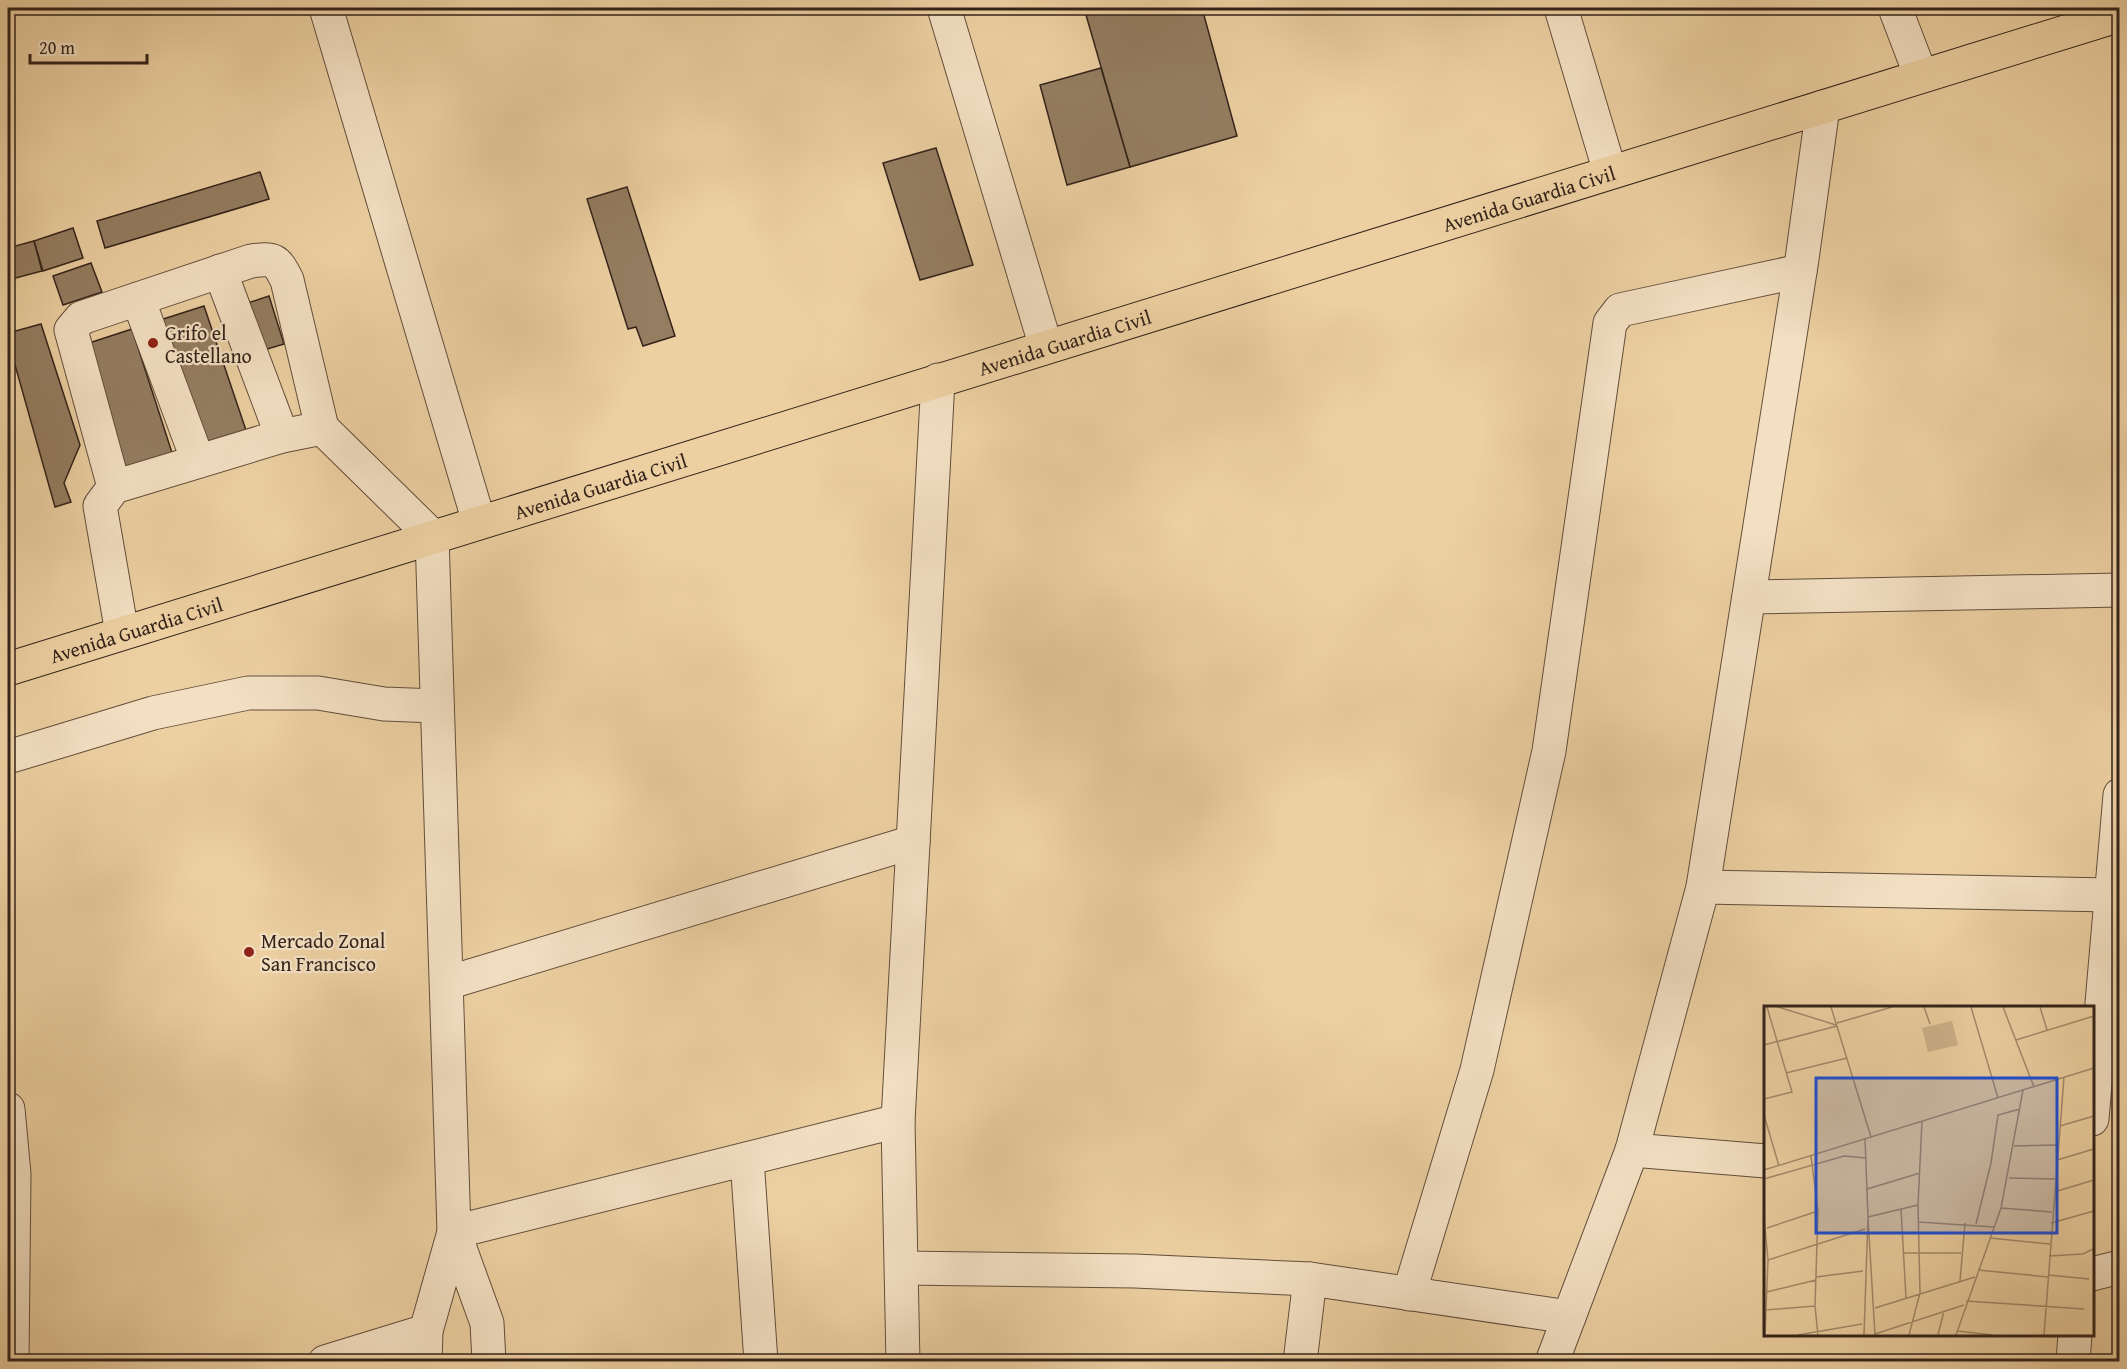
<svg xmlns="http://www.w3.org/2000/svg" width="2127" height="1369" font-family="'Gentium Book Plus',serif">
	<rect width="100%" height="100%" fill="#edd0a2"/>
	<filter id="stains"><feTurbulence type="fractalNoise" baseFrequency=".00333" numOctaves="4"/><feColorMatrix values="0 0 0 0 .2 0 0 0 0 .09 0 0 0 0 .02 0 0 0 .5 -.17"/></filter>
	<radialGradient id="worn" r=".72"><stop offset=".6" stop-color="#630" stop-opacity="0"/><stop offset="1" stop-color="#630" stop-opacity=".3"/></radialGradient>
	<g fill="#947d61" stroke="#33231a" stroke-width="1.5">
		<polygon points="1084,8 1202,8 1237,136 1130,167"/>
		<polygon points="1101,68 1130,167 1067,185 1040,85"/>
		<polygon points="936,148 973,265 920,280 883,163"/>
		<polygon points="260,172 269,199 105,248 97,221"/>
		<polygon points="627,187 675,336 643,346 636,327 628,329 587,199"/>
		<polygon points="73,228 83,258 43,271 34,241"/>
		<polygon points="34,241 42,271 8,280 8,248"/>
		<polygon points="91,263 102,292 63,305 53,276"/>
		<polygon points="269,296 284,344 251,354 236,307"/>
		<polygon points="204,306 250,442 203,457 157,321"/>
		<polygon points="41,324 80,445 64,483 71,502 55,507 8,340 8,333"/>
		<polygon points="132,329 175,462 127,478 83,345"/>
	</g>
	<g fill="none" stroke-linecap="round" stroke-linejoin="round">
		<g stroke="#624e3c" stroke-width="35">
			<g id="minor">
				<polyline points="326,8 479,522"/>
				<polyline points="944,8 1046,347"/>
				<polyline points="1561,8 1610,172"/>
				<polyline points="1895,8 1921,76"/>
				<polyline points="220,271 282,436"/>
				<polyline points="138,299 198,461"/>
				<path d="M 114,487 L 71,330 L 81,318 L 251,261 C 275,258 276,259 287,280 L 322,428"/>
				<polyline points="1749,597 2120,590"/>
				<polyline points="122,633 100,506 114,487 282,436 322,428 432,536 454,1232 426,1331 425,1362"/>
				<polyline points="8,757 153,713 248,693 318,693 384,704 437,706"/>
				<polyline points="1703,887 2111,895"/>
				<polyline points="447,983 913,842"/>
				<polyline points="8,1109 14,1174 12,1362"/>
				<polyline points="2092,1119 2120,795"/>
				<polyline points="1632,1150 1766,1161"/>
				<polyline points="747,1159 761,1362"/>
				<polyline points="454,1232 898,1121"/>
				<polyline points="454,1232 487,1323 489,1362"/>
				<polyline points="902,1268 1135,1271 1310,1279 1569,1317"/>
				<polyline points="2092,1274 2120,1267"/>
				<polyline points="1409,1294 1477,1070 1549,751 1610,323 1620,310 1800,271"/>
				<polyline points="325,1362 426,1331"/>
				<polyline points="903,1362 898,1121 938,380"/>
				<polyline points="1300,1362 1310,1279"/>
				<polyline points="1552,1362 1632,1150 1703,887 1802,259 1823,107"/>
				<polyline points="2073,1362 2075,1334"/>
			</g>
		</g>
		<g stroke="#33231a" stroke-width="35">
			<g id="highway">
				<path id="s1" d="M 8,669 L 2120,15"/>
			</g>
		</g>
		<use href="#minor" stroke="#f3e0c3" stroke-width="33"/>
		<use href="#highway" stroke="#edd0a2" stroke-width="33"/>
	</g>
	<g fill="#8f2418" stroke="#f3e0c3" stroke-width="2">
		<circle cx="153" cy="343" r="6"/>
		<circle cx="249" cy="952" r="6"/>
	</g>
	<g text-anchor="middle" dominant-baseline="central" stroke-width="4.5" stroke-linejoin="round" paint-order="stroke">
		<g font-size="20" fill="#33231a" stroke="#f3e0c3">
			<text stroke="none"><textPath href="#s1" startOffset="1592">Avenida Guardia Civil</textPath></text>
			<text stroke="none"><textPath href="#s1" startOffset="1106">Avenida Guardia Civil</textPath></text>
			<text stroke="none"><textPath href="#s1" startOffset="620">Avenida Guardia Civil</textPath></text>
			<text stroke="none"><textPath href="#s1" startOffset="134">Avenida Guardia Civil</textPath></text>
		</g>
		<g font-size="20" fill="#33231a" stroke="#f3e0c3" text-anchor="start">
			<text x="165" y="332">Grifo el<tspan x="165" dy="23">Castellano</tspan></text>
			<text x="261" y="940">Mercado Zonal<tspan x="261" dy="23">San Francisco</tspan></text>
		</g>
	</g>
	<g transform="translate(1764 1006)">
		<rect width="330" height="330" fill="#edd0a2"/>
		<path d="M 188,15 L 194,39 L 164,46 L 158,22 Z" fill="#cdb38b"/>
		<path fill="none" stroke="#a38b6c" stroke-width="1.5" d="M 14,1 L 72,19M 67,1 L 107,131M 160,1 L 166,18M 207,1 L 234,92M 239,1 L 270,81M 276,1 L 283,24M 73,17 L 128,1M 252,34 L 330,10M 0,39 L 73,20M 22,67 L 83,52M 0,93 L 28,86 L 3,1M 0,109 L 15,160M 296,120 L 330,110M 250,140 L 294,139M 47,150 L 54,205 L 51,300 L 54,329M 293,154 L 330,143M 0,164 L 330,62M 245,172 L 291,173M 0,173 L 80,150 L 102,152M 103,183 L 156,167M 290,186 L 330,174M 237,202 L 288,206M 137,203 L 142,292M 104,211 L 154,199M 0,212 L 4,254 L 1,329M 104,213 L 111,329M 154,216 L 230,221M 287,217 L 330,205M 212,218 L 227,157 L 234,109 L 256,103M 3,222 L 54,205M 226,232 L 286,238M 140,247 L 197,247M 285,250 L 319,248 L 329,243M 4,254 L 101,223M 214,264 L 284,271M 284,269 L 325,273M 52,271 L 99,265M 196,275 L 201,217M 3,286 L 52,274M 202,295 L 320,303M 111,302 L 211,271M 1,304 L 51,300M 193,325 L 229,329M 111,328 L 200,299M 34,329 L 98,318M 100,329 L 104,211 L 101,133M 145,329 L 156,287 L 154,199 L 158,115M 174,329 L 180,305M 192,329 L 237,202 L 259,84M 280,329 L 300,71"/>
		<path fill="#1d4ed8" fill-opacity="0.15" stroke="#1d4ed8" stroke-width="3" d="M 52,72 L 293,72 L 293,227 L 52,227 Z"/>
		<rect width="330" height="330" fill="none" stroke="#33231a" stroke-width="3"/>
	</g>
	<rect width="2127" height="1369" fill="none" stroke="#edd0a2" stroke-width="30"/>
	<rect x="9" y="9" width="2109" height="1351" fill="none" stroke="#33231a" stroke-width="3"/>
	<rect x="15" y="15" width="2097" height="1339" fill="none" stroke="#33231a" stroke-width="1.5"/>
	<path d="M30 54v9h117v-9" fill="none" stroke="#33231a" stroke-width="3"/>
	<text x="39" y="54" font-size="18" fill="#33231a" stroke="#f3e0c3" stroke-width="4.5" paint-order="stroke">20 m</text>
	<rect width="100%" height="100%" filter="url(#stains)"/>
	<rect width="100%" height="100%" fill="url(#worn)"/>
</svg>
